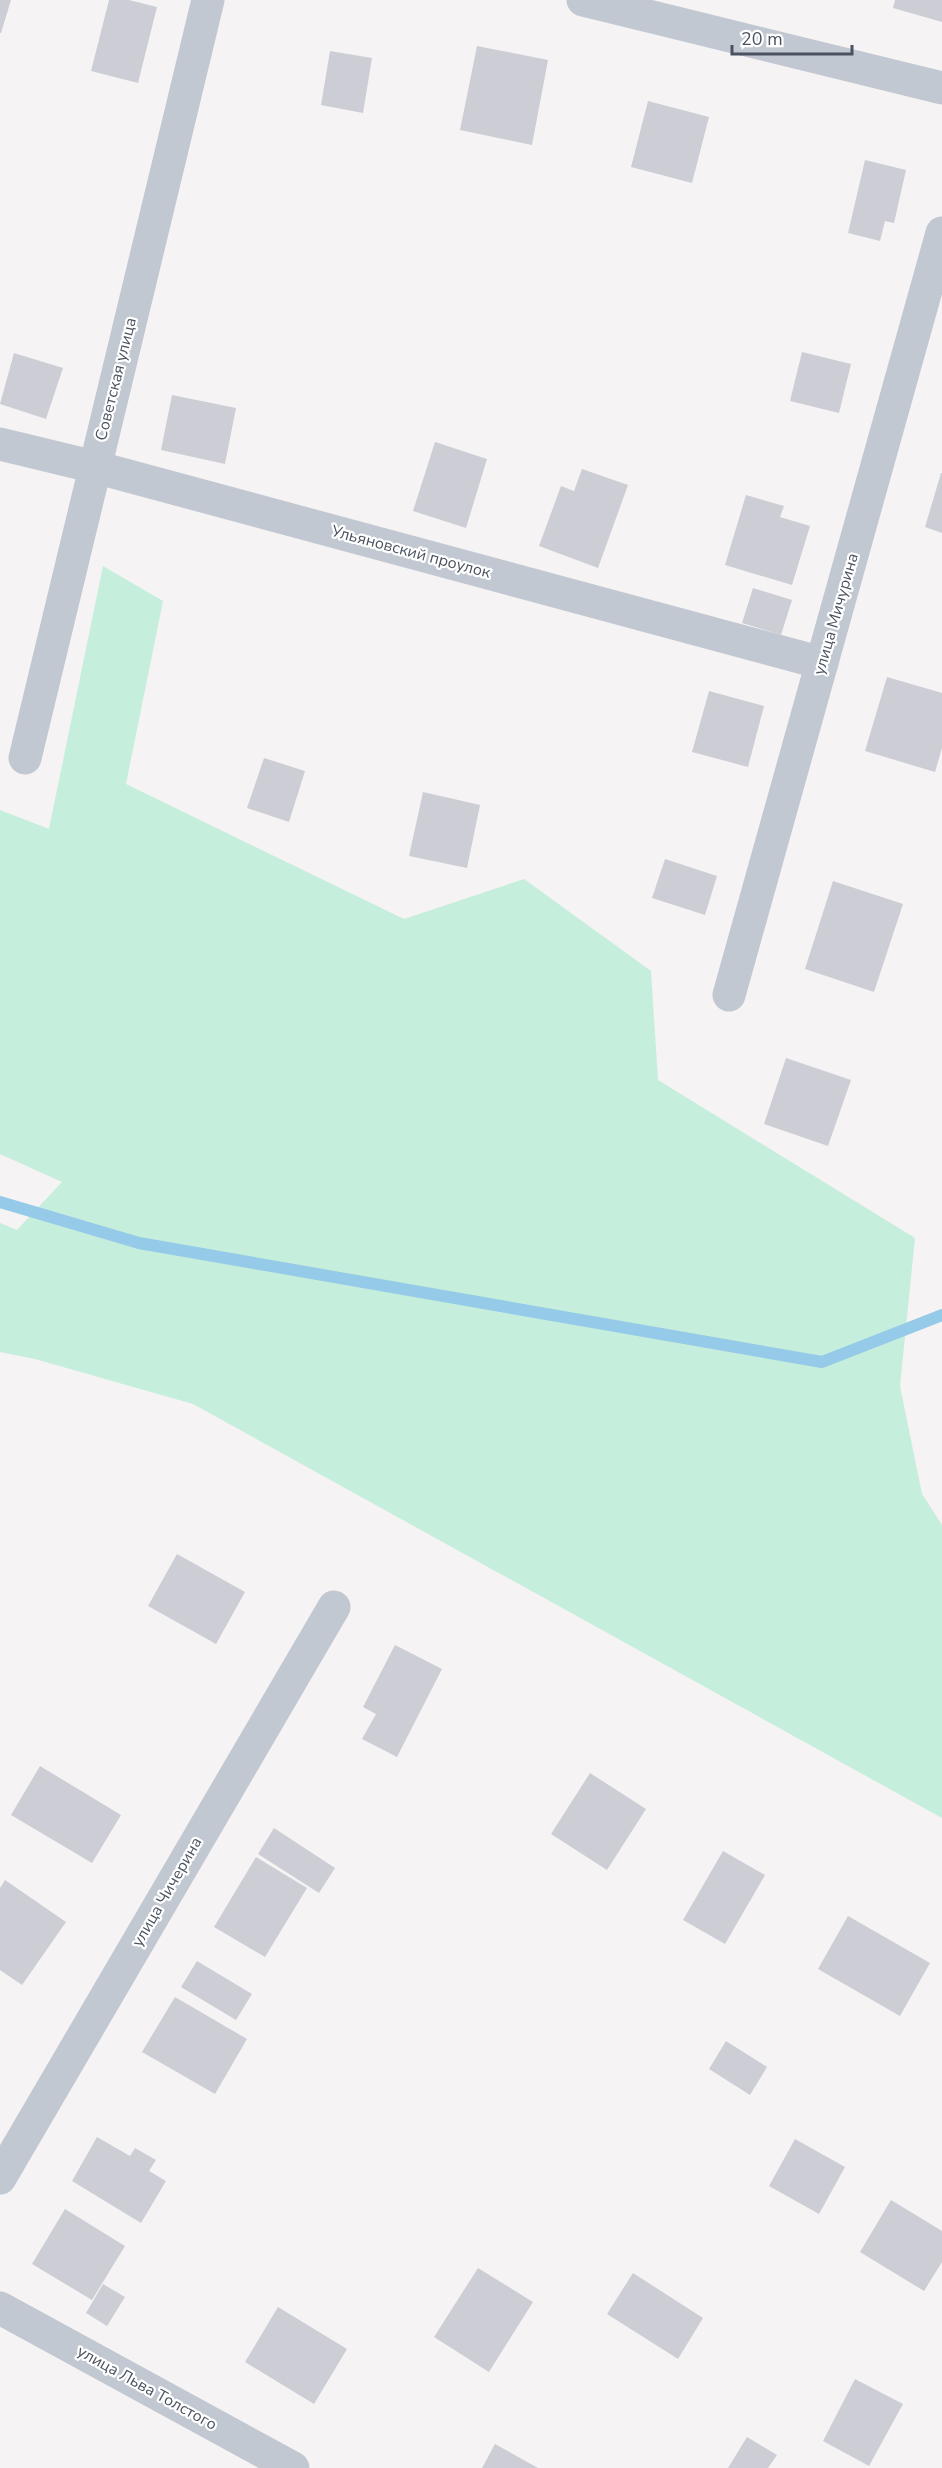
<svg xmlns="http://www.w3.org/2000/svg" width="942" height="2468" font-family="'Nunito Sans',sans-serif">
	<rect width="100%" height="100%" fill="#f5f3f3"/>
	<polygon fill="#c6eedc" points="103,566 163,601 126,784 404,919 524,879 651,971 658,1080 915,1238 900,1386 922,1494 942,1525 942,1818 193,1404 35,1359 0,1352 0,1223 17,1230 62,1182 0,1154 0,810 49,829"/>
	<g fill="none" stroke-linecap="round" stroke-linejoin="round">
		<polyline stroke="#95cae8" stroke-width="12" points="0,1202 139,1243 822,1362 942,1315"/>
	</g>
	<g fill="#cdced5">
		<polygon points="0,0 11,0 1,33 0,33"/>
		<polygon points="109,0 129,0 157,7 138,83 91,71"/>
		<polygon points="895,0 942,0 942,22 893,8"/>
		<polygon points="477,46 548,60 532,145 460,130"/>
		<polygon points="330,51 372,58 363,113 321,105"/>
		<polygon points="648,101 709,117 692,183 631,167"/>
		<polygon points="865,160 906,170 894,223 885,221 880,241 848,233"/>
		<polygon points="802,352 851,364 839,413 790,401"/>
		<polygon points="14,353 63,368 46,419 0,404"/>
		<polygon points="172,395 236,408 225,464 161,450"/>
		<polygon points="435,442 487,459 466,528 413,511"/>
		<polygon points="582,469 628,485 598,568 539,546 561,486 574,491"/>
		<polygon points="941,473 942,473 942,533 925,527"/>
		<polygon points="746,495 784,506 780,517 810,526 792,585 725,565"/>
		<polygon points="753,588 792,600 781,635 742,623"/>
		<polygon points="887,677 942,693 942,748 935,772 865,751"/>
		<polygon points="709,691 764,706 748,767 692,752"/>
		<polygon points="264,758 305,771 289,822 247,808"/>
		<polygon points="423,792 480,805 467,868 409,856"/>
		<polygon points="665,859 717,876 705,915 652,898"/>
		<polygon points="833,881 903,904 874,992 805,969"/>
		<polygon points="786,1058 851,1080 828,1146 764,1124"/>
		<polygon points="177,1554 245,1592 216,1644 148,1606"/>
		<polygon points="395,1645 442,1669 397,1757 362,1739 376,1714 363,1707"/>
		<polygon points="40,1766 121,1815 92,1863 11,1815"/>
		<polygon points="590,1773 646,1809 607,1870 551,1834"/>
		<polygon points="274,1828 335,1868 319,1893 258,1854"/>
		<polygon points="723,1851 765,1875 725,1944 683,1920"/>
		<polygon points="256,1857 307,1888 265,1957 214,1927"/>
		<polygon points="5,1880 66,1922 22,1985 0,1970 0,1888"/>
		<polygon points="848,1916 930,1963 900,2016 818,1969"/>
		<polygon points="197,1961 252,1994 236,2020 181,1987"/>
		<polygon points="175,1997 247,2039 215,2094 142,2052"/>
		<polygon points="726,2041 767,2067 750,2095 709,2069"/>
		<polygon points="97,2137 130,2156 135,2148 156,2160 149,2171 166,2181 141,2223 72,2181"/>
		<polygon points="795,2139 845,2167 819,2214 769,2186"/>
		<polygon points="891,2200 942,2231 942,2262 924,2291 860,2252"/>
		<polygon points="65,2209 125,2246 92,2300 32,2264"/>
		<polygon points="478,2268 533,2302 489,2372 434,2337"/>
		<polygon points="633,2273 703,2318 678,2359 607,2314"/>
		<polygon points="103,2284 125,2297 107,2326 86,2313"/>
		<polygon points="278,2307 347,2349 314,2404 245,2362"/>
		<polygon points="855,2379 903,2404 869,2466 823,2441"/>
		<polygon points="747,2437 777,2455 768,2468 728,2468"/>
		<polygon points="495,2444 538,2468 482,2468"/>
	</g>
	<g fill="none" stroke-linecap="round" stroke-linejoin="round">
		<g stroke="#c2c8d1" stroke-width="33">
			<polyline points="583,0 942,88"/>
			<polyline points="0,444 95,467 822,663"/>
			<polyline points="25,758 208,0"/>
			<polyline points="729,995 942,233"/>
			<polyline points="0,2178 334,1607"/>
			<polyline points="0,2308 293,2468"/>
		</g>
	</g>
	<g text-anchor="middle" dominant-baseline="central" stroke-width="4.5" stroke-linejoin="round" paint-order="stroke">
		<g font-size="16" fill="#4b5360" stroke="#fff">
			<text transform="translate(116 379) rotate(-76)">Советская улица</text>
			<text transform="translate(411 552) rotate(15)">Ульяновский проулок</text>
			<text transform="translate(836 614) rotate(-74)">улица Мичурина</text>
			<text transform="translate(167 1892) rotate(-60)">улица Чичерина</text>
			<text transform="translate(147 2388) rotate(29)">улица Льва Толстого</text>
		</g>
	</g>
	<path d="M732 45v9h120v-9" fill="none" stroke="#4b5360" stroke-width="3"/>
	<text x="741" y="45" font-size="18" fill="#4b5360" stroke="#ffffff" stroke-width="4.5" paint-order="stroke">20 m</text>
</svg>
